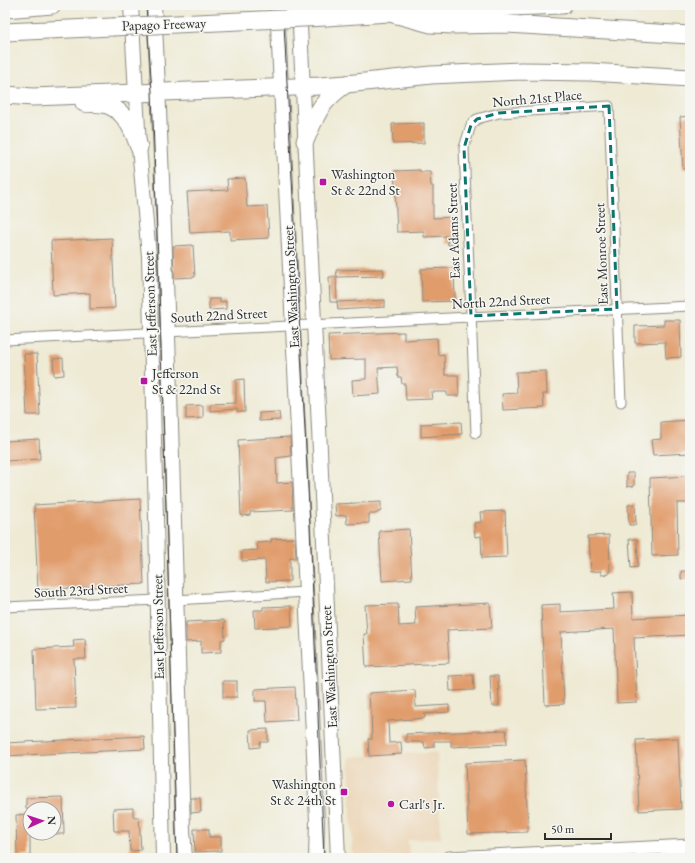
<svg xmlns="http://www.w3.org/2000/svg" width="695" height="863" font-family="'EB Garamond',serif">
	<rect width="100%" height="100%" fill="#f6f6f2"/>
	<filter id="ink" filterUnits="userSpaceOnUse"><feTurbulence type="fractalNoise" baseFrequency=".025" numOctaves="2"/><feDisplacementMap in="SourceGraphic" scale="8" xChannelSelector="R" yChannelSelector="G"/><feConvolveMatrix kernelMatrix="1 2 1 2 8 2 1 2 1" color-interpolation-filters="sRGB"/></filter>
	<filter id="wash" filterUnits="userSpaceOnUse"><feTurbulence type="fractalNoise" baseFrequency=".012" numOctaves="4" result="noise"/><feDisplacementMap in="SourceGraphic" scale="16" xChannelSelector="R" yChannelSelector="G"/><feGaussianBlur stdDeviation="0.9" result="paint"/><feColorMatrix in="noise" values="0 0 0 0 0 0 0 0 0 0 0 0 0 0 0 0 0 1.4 0 .05"/><feComposite in="paint" operator="in"/></filter>
	<g filter="url(#wash)">
		<rect width="100%" height="100%" fill="#eeead4"/>
		<polygon fill="#ecd7ba" points="437,752 441,838 408,840 409,858 353,858 349,757"/>
		<g id="blocks">
			<g fill="#e19c6c">
				<polygon points="690,116 690,169 683,169 680,117"/>
				<polygon points="424,123 424,143 393,144 392,124"/>
				<polygon points="420,170 420,172 430,172 431,186 433,186 433,218 454,217 455,244 448,245 447,236 424,237 424,231 397,232 394,171"/>
				<polygon points="245,178 247,207 267,206 269,238 230,240 230,231 190,233 187,192 228,190 227,179"/>
				<polygon points="112,238 115,308 90,309 90,293 53,295 51,241"/>
				<polygon points="193,245 195,277 174,278 173,246"/>
				<polygon points="454,268 455,301 422,302 421,269"/>
				<polygon points="383,269 384,276 337,277 336,270"/>
				<polygon points="329,277 336,277 337,302 330,302"/>
				<polygon points="209,299 220,299 220,302 226,301 226,309 209,310"/>
				<polygon points="385,300 385,307 338,310 337,302"/>
				<polygon points="664,320 680,320 681,357 666,358 665,342 635,343 635,326 664,325"/>
				<polygon points="404,332 404,340 437,338 438,355 444,354 445,375 458,375 459,396 447,396 447,392 431,392 432,399 406,400 405,384 402,384 401,377 398,377 397,367 378,368 380,394 353,396 352,380 366,379 366,359 329,360 328,335"/>
				<polygon points="24,354 37,354 40,415 27,415"/>
				<polygon points="63,358 64,375 54,376 53,359"/>
				<polygon points="546,371 547,394 543,394 544,408 503,410 502,394 517,393 516,372"/>
				<polygon points="244,379 245,412 237,412 237,409 210,411 210,404 236,403 236,380"/>
				<polygon points="203,405 203,418 186,419 186,406"/>
				<polygon points="279,412 280,420 259,421 259,413"/>
				<polygon points="690,420 690,453 653,455 651,440 661,439 661,422"/>
				<polygon points="461,422 462,434 421,437 421,424"/>
				<polygon points="290,437 291,456 276,458 277,483 292,482 293,510 250,512 250,515 241,516 238,440"/>
				<polygon points="39,439 40,459 5,461 5,441"/>
				<polygon points="627,473 634,473 634,486 627,487"/>
				<polygon points="690,476 690,503 677,503 678,555 652,556 650,478"/>
				<polygon points="140,499 144,584 38,590 34,505"/>
				<polygon points="381,502 381,511 375,514 369,514 369,523 347,524 346,515 336,516 335,504"/>
				<polygon points="635,504 636,525 629,525 628,505"/>
				<polygon points="505,511 507,557 482,558 481,536 475,537 474,523 481,522 480,512"/>
				<polygon points="409,529 412,579 382,581 379,531"/>
				<polygon points="609,535 610,571 609,571 609,574 601,575 601,571 590,572 588,536"/>
				<polygon points="295,538 296,558 290,558 290,581 266,582 265,560 242,561 242,551 258,550 257,543 271,542 271,539"/>
				<polygon points="629,539 637,539 638,567 631,568"/>
				<polygon points="681,571 690,571 690,578 681,579"/>
				<polygon points="632,592 633,618 690,615 690,635 634,638 637,702 617,703 614,629 561,632 564,704 545,705 541,605 560,604 560,612 614,609 613,593"/>
				<polygon points="490,603 492,628 447,630 449,663 366,667 364,634 367,634 365,605 398,604 399,626 416,625 415,607"/>
				<polygon points="291,606 292,626 255,628 254,610 263,610 263,607"/>
				<polygon points="224,620 225,639 221,640 221,652 201,653 201,641 186,642 186,622"/>
				<polygon points="85,639 86,659 74,659 76,708 36,709 34,649 74,647 73,640"/>
				<polygon points="473,675 474,690 450,691 449,676"/>
				<polygon points="490,676 498,676 499,706 492,706"/>
				<rect x="223" y="681" width="14" height="16"/>
				<polygon points="295,687 297,720 267,722 266,701 255,701 255,689"/>
				<polygon points="415,690 416,707 449,705 449,712 424,714 425,718 388,721 389,743 401,742 402,754 369,756 368,739 372,739 371,709 370,709 369,693"/>
				<polygon points="268,729 268,742 260,742 260,747 251,748 250,730"/>
				<polygon points="506,730 507,744 451,747 451,741 434,741 434,747 425,748 424,742 406,742 406,734"/>
				<polygon points="144,736 145,749 5,756 5,743"/>
				<polygon points="678,738 681,809 639,811 636,740"/>
				<polygon points="525,760 528,832 468,834 465,763"/>
				<polygon points="63,797 64,834 54,834 54,809 26,809 26,798"/>
				<polygon points="191,798 200,798 201,812 191,813"/>
				<polygon points="133,808 133,817 139,817 141,850 130,851 129,831 114,831 113,809"/>
				<polygon points="30,814 30,856 17,857 16,815"/>
				<polygon points="194,829 209,829 209,837 221,837 221,851 195,852"/>
			</g>
		</g>
	</g>
	<g filter="url(#ink)">
		<use href="#blocks" fill-opacity="0" stroke="#8c8a80" stroke-width="1"/>
		<g fill="none" stroke-linecap="round" stroke-linejoin="round">
			<g stroke="#8c8a80" stroke-width="11">
				<g id="minor">
					<polyline points="5,340 690,306"/>
					<polyline points="476,433 464,148 471,125 477,119 499,113 609,106 621,402"/>
					<polyline points="176,600 306,592"/>
					<polyline points="5,607 158,600"/>
				</g>
			</g>
			<g stroke="#8c8a80" stroke-width="15">
				<polyline id="secondary" points="449,858 690,846"/>
			</g>
			<g stroke="#8c8a80" stroke-width="16">
				<g id="primary">
					<polyline points="131,5 139,147 149,256 156,516 163,858"/>
					<path d="M 154,5 C 168,280 175,555 183,830 L 185,858"/>
					<polyline points="277,5 313,733 317,821 316,858"/>
					<polyline points="299,5 319,428 338,858"/>
				</g>
			</g>
			<g stroke="#8c8a80" stroke-width="19">
				<g id="motorway">
					<polyline points="5,9 52,5"/>
					<polyline points="390,13 431,24 454,25 507,24 690,35"/>
					<polyline points="326,17 436,10 563,5"/>
					<polyline points="5,32 112,27"/>
					<polyline points="5,95 33,97 320,86 346,84 431,75 522,71 590,72 690,78"/>
					<path d="M 84,103 C 90,104 97,103 103,104 C 124,108 133,129 139,147"/>
					<path d="M 305,141 C 317,113 320,102 346,84"/>
				</g>
			</g>
			<use href="#minor" stroke="#fff" stroke-width="9"/>
			<use href="#secondary" stroke="#fff" stroke-width="13"/>
			<use href="#primary" stroke="#fff" stroke-width="14"/>
			<use href="#motorway" stroke="#fff" stroke-width="17"/>
			<g stroke="#2b2b2b" stroke-width="1">
				<polyline points="146,5 152,92 160,317 177,858"/>
				<polyline points="283,5 310,526 324,858"/>
			</g>
			<g stroke="#8c8a80" stroke-width="19" stroke-linecap="butt">
				<polyline id="motorway-bridge" points="112,27 326,17"/>
			</g>
			<use href="#motorway-bridge" stroke="#fff" stroke-width="17"/>
		</g>
	</g>
	<path fill="none" stroke="#0f766e" stroke-width="3" stroke-dasharray="8 5" stroke-linejoin="round" d="M 609,106 L 617,309 L 471,316 L 464,148 L 471,125 L 477,119 L 499,113 Z"/>
	<g fill="#b5179e" stroke="#f6f6f2" stroke-width="1.5">
		<rect x="319" y="178" width="8" height="8" rx="2"/>
		<rect x="140" y="377" width="8" height="8" rx="2"/>
		<rect x="340" y="788" width="8" height="8" rx="2"/>
		<circle cx="391" cy="804" r="4"/>
	</g>
	<g text-anchor="middle" dominant-baseline="central" stroke-width="3" stroke-linejoin="round" paint-order="stroke">
		<g font-size="14" fill="#2b2b2b" stroke="#f6f6f2">
			<text transform="translate(164 24) rotate(-2)">Papago Freeway</text>
			<text transform="translate(537 98) rotate(-5)">North 21st Place</text>
			<text transform="translate(453 231) rotate(-92)">East Adams Street</text>
			<text transform="translate(601 254) rotate(-92)">East Monroe Street</text>
			<text transform="translate(291 287) rotate(-93)">East Washington Street</text>
			<text transform="translate(501 301) rotate(-3)">North 22nd Street</text>
			<text transform="translate(150 304) rotate(-92)">East Jefferson Street</text>
			<text transform="translate(219 315) rotate(-3)">South 22nd Street</text>
			<text transform="translate(81 590) rotate(-3)">South 23rd Street</text>
			<text transform="translate(158 627) rotate(-91)">East Jefferson Street</text>
			<text transform="translate(329 667) rotate(-93)">East Washington Street</text>
		</g>
		<g font-size="14" fill="#2b2b2b" stroke="#f6f6f2" text-anchor="start">
			<text x="331" y="174">Washington<tspan x="331" dy="16">St &amp; 22nd St</tspan></text>
			<text x="152" y="373">Jefferson<tspan x="152" dy="16">St &amp; 22nd St</tspan></text>
			<text x="336" y="784" text-anchor="end">Washington<tspan x="336" dy="16">St &amp; 24th St</tspan></text>
			<text x="399" y="804">Carl's Jr.</text>
		</g>
	</g>
	<rect width="695" height="863" fill="none" stroke="#f6f6f2" stroke-width="20"/>
	<g transform="translate(42 821) rotate(87)"><circle r="19" fill="#f6f6f2" stroke="#a5a5a2"/>
	<path d="M0-3L7 15L0 10L-7 15Z" fill="#b5179e"/>
	<text y="-6" font-size="11" font-weight="bold" text-anchor="middle" fill="#2b2b2b">N</text>
	</g>
	<path d="M545 833v6h66v-6" fill="none" stroke="#2b2b2b" stroke-width="2"/>
	<text x="551" y="833" font-size="12" fill="#2b2b2b" stroke="#f6f6f2" stroke-width="3" paint-order="stroke">50 m</text>
</svg>
